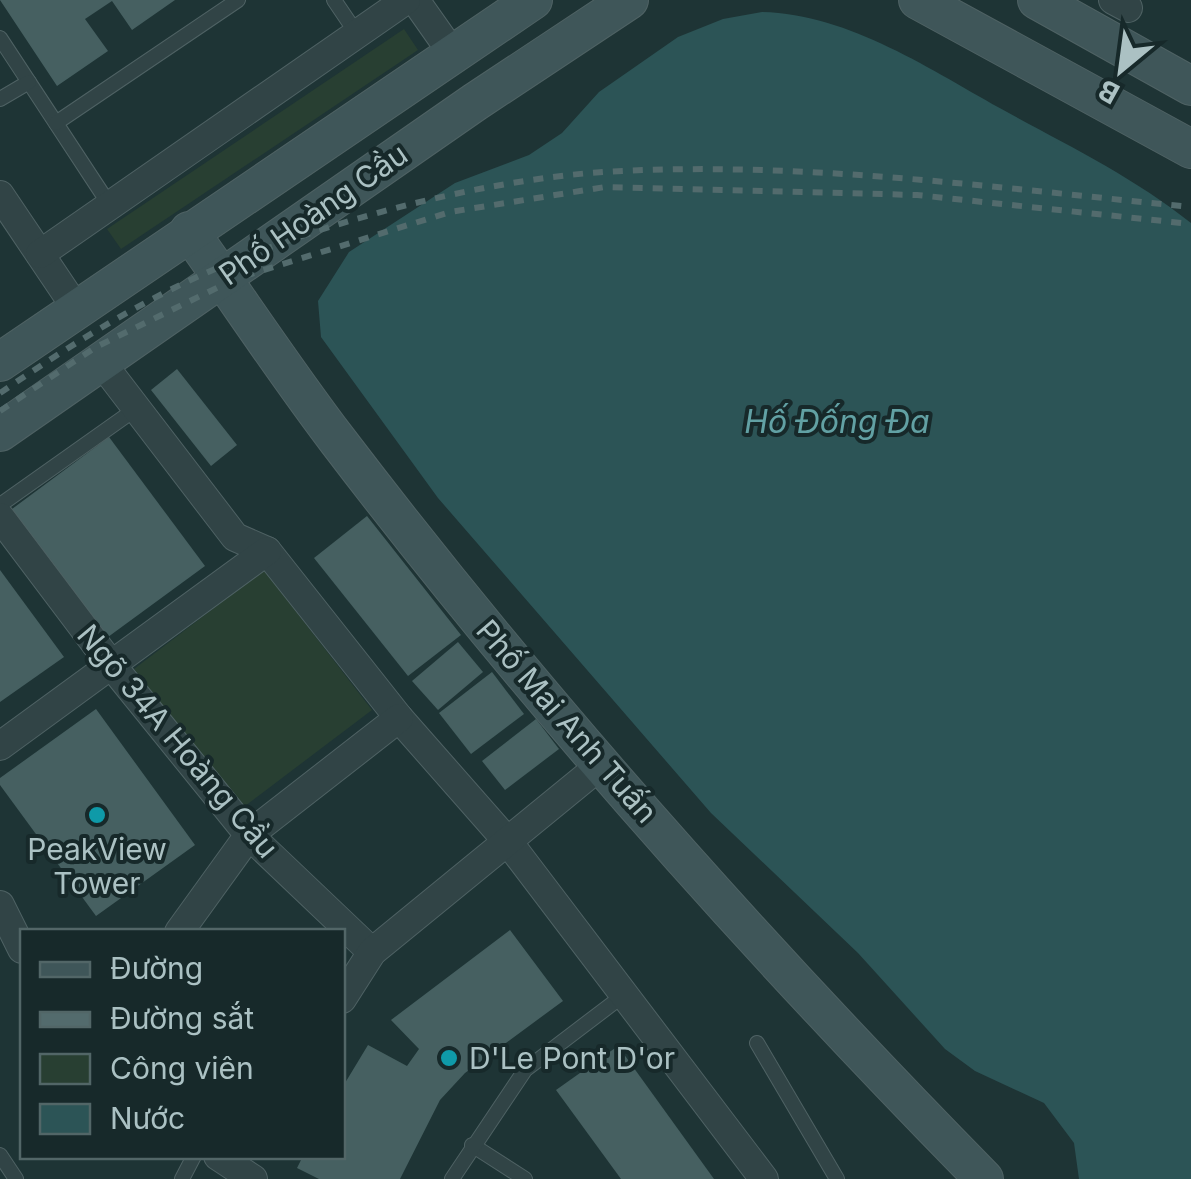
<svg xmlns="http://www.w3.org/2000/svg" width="1191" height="1179" font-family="Inter,sans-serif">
	<rect width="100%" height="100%" fill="#1e3435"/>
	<g fill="#283f32">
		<polygon points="404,29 418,50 121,249 107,229"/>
		<polygon points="264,570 372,710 241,809 134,669"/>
	</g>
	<path fill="#2c5456" d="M 762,12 C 850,14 932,71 1007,112 C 1071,147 1135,178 1191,223 L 1191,1179 L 1079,1179 L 1074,1143 L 1044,1103 L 975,1071 L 945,1049 L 858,953 L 711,813 L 438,498 L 321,337 L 318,301 L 349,252 L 455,183 L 529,155 L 562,133 L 599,92 L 678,37 L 723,19 Z"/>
	<g fill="#466061">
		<polygon points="0,0 175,0 132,30 112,1 85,19 108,51 57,86"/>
		<polygon points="177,369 237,445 211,466 151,390"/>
		<polygon points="109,437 205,566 108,637 12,509"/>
		<polygon points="367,516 461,635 408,676 314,558"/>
		<polygon points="0,570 64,657 0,702"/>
		<polygon points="458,642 483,672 438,710 412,681"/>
		<polygon points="492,672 524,714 471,754 439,713"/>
		<polygon points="96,709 195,845 96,916 0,785 0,778"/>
		<polygon points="536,719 559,749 505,790 482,761"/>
		<polygon points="510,930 563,1001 465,1073 440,1100 400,1179 319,1179 297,1168 303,1156 342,1156 342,1088 368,1045 407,1066 419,1049 391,1020"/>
		<polygon points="618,1046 714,1179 621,1179 556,1090"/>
	</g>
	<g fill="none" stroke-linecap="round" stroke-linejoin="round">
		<g stroke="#4f6264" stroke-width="16">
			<g id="lane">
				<polyline points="334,0 357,34"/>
				<polyline points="0,38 109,204"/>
				<polyline points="0,99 29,82"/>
				<polyline points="56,123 238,0"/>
				<polyline points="0,505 137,408"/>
				<polyline points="757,1043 837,1179"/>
				<polyline points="472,1145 525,1179"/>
				<polyline points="0,1155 16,1179"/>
				<polyline points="182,1179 194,1156"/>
				<polyline points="452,1179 525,1070 625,994"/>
			</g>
		</g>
		<g stroke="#4f6264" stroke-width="30">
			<g id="street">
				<polyline points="415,0 453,54"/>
				<polyline points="1113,0 1128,8"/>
				<polyline points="0,195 76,308"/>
				<polyline points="40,254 406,0"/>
				<polyline points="101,362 235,537 267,551 399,718 509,843 764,1179"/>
				<polyline points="0,517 113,667 249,835 372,952"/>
				<polyline points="0,746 267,551"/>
				<polyline points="0,905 22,949"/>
				<polyline points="179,932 249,835 399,718"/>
				<polyline points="342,999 372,952 602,764"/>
				<polyline points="218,1156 253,1179"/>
			</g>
		</g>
		<g stroke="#4f6264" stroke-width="40">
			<g id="secondary">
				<polyline points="918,0 1191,149"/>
				<polyline points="1037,0 1191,86"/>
				<path d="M 189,231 C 239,301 286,373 338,441 C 536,701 755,946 984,1179"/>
				<polyline points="0,362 533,0"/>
				<polyline points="0,432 475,102 629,0"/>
			</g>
		</g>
		<use href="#lane" stroke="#314446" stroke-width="14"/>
		<use href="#street" stroke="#314446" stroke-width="28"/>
		<use href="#secondary" stroke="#3f5659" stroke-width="38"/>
		<g stroke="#536b6d" stroke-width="6" stroke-dasharray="10 10" stroke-linecap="butt">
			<path d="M 0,393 C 56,355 113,318 174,288 C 293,229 471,181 603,172 C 798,160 997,188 1191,207"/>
			<polyline points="0,411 96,347 235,279 450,212 605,187 917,195 1191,224"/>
		</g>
	</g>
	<g fill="#0f9aa8" stroke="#17292a" stroke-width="4">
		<circle cx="97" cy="815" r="10"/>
		<circle cx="449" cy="1058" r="10"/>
	</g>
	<g text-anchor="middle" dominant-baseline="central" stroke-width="8" stroke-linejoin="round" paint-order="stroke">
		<g font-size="30" fill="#abc1c3" stroke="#17292a">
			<text transform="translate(313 214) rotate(-35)">Phố Hoàng Cầu</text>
			<text transform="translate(567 721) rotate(49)">Phố Mai Anh Tuấn</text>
			<text transform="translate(178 741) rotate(50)">Ngõ 34A Hoàng Cầu</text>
		</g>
		<g font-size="30" fill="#abc1c3" stroke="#17292a">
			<text x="97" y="849">PeakView<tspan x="97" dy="34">Tower</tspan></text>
			<text x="469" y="1058" text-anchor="start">D'Le Pont D'or</text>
		</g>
		<g font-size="32" font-style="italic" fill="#62a1a4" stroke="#17292a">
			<text x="837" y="421">Hố Đống Đa</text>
		</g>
	</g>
	<rect x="20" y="929" width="325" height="230" fill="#17292a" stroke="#526667" stroke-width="2.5"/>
	<rect x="40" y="962" width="50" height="15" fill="#3f5659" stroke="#526667" stroke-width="2.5"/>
	<text x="110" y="979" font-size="30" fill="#abc1c3">Đường</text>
	<rect x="40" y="1012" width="50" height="15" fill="#536b6d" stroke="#526667" stroke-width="2.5"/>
	<text x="110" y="1029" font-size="30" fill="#abc1c3">Đường sắt</text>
	<rect x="40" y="1054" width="50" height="30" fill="#283f32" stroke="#526667" stroke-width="2.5"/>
	<text x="110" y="1079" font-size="30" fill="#abc1c3">Công viên</text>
	<rect x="40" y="1104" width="50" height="30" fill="#2c5456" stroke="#526667" stroke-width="2.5"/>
	<text x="110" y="1129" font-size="30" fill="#abc1c3">Nước</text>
	<g transform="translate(1121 70) rotate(209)" stroke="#17292a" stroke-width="8" paint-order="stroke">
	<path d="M0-8L18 38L0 25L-18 38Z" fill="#abc1c3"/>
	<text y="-15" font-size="28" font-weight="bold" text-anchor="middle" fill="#abc1c3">B</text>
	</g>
</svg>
